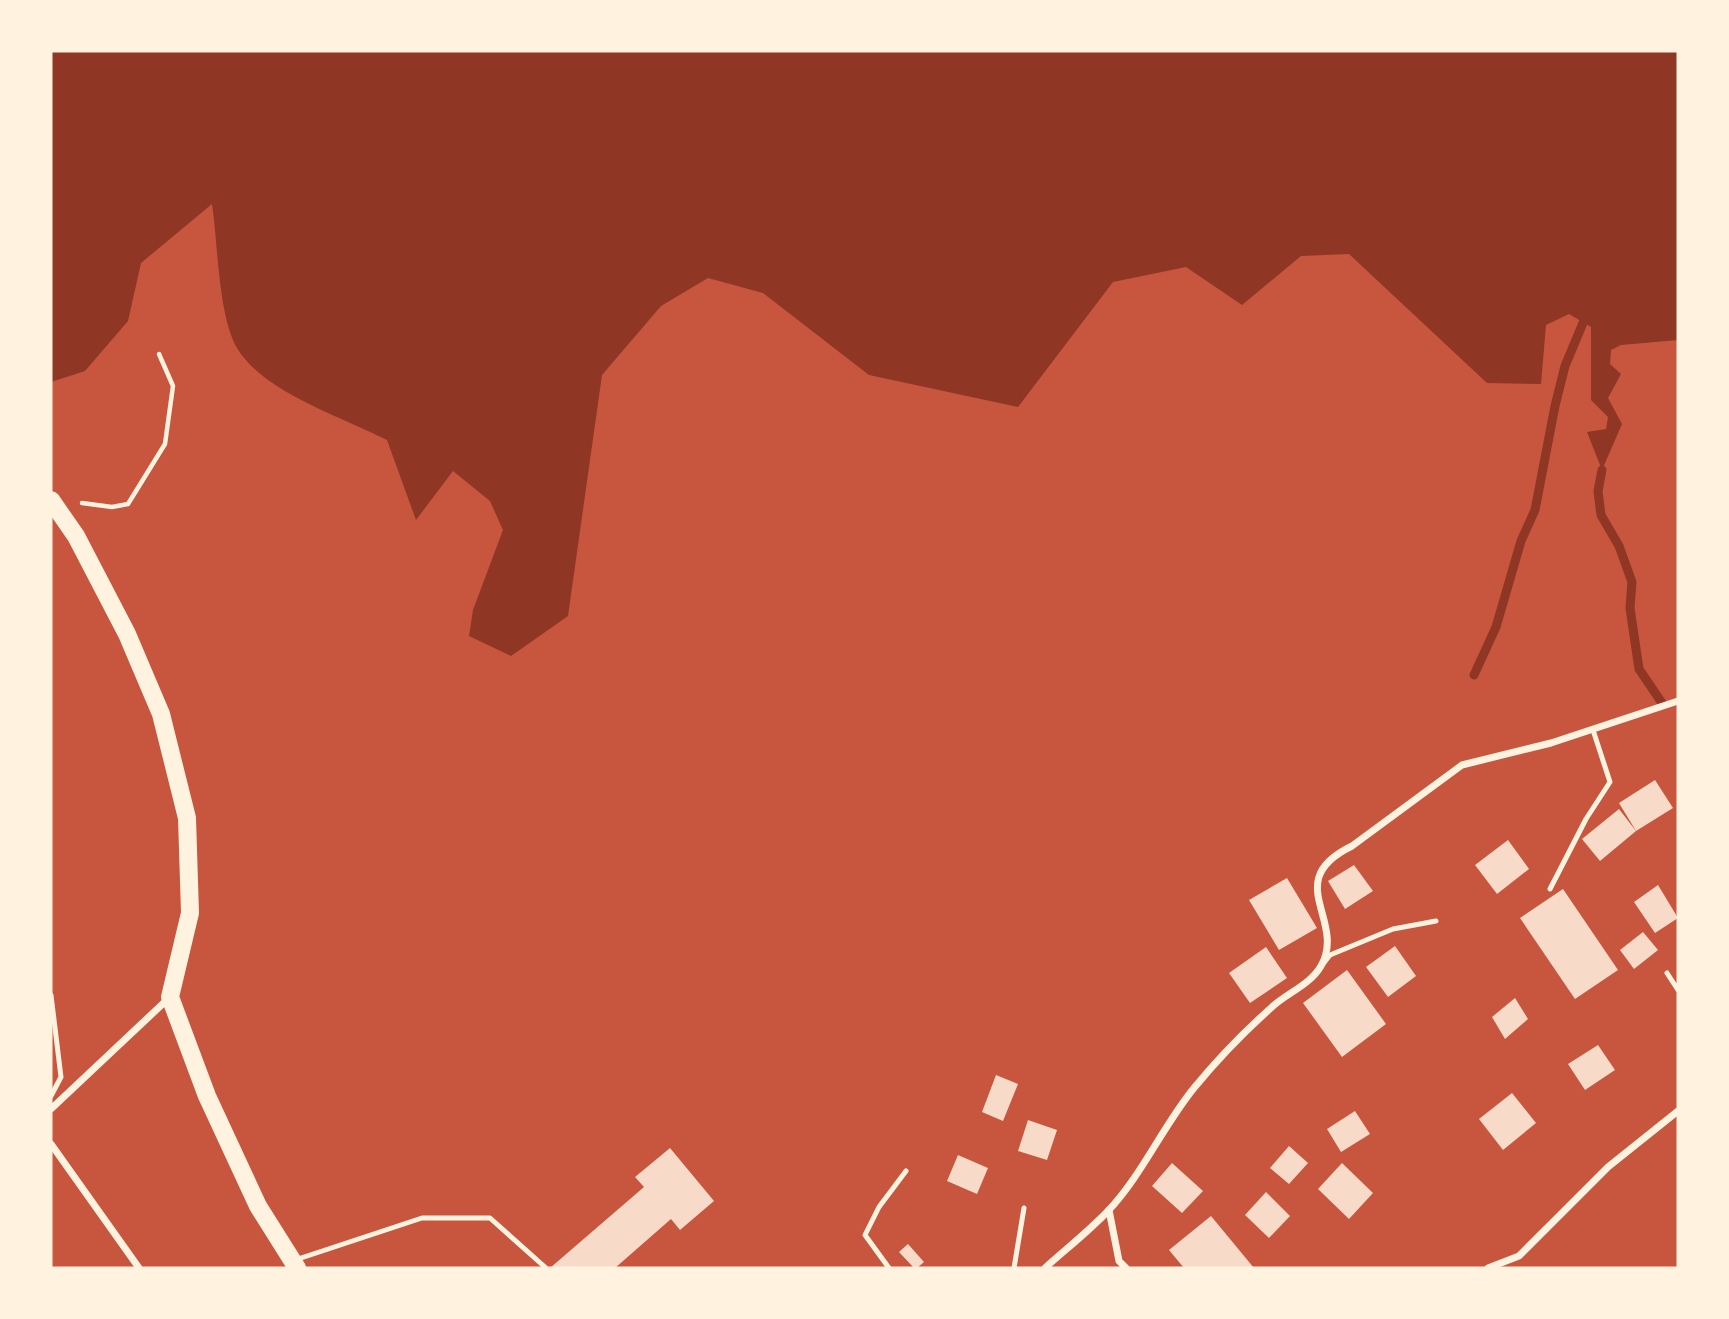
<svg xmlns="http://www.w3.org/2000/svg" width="1729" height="1319" font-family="Manrope,sans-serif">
	<rect width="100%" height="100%" fill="#c8553d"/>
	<path fill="#8f3625" d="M 51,51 L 1678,51 L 1678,340 L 1621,345 L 1611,350 L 1610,364 L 1621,374 L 1608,398 L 1622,424 L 1602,470 L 1587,432 L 1606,429 L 1608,417 L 1591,400 L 1591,327 L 1569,314 L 1546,325 L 1541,384 L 1487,383 L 1349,254 L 1301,256 L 1242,305 L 1186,267 L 1113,282 L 1018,407 L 869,375 L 763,293 L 708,278 L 661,306 L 602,375 L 568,616 L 511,656 L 469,636 L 473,610 L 503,530 L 490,501 L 453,471 L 416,520 L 387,440 C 342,417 263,392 237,348 C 218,315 218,243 212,204 L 141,263 L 128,321 L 85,371 L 51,382 Z"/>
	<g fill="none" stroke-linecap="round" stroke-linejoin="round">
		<g stroke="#8f3625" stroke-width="9">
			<polyline points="1602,470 1598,491 1601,515 1619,546 1632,582 1630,608 1639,669 1662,703"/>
			<polyline points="1474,675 1496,627 1521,541 1535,510 1555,406 1565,366 1583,323"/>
		</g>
	</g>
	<g fill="#f7dbc8">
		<polygon points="1655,780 1673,808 1636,831 1619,803"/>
		<polygon points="1619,809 1636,831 1600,861 1582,839"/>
		<polygon points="1508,840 1529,869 1497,894 1475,865"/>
		<polygon points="1354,865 1373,891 1345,909 1328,881"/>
		<polygon points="1287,878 1317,928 1279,950 1249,900"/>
		<polygon points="1658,885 1678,918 1655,933 1634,902"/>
		<polygon points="1563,889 1618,970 1575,999 1520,918"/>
		<polygon points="1643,932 1658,950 1634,969 1620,950"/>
		<polygon points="1395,946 1416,976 1388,997 1366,967"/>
		<polygon points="1266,947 1287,978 1250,1003 1229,973"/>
		<polygon points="1347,970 1386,1024 1342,1057 1303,1003"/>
		<polygon points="1515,998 1528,1019 1505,1039 1492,1017"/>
		<polygon points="1598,1045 1615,1070 1585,1090 1568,1064"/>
		<polygon points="996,1075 1018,1084 1003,1121 982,1112"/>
		<polygon points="1512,1093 1536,1123 1503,1150 1479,1119"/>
		<polygon points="1355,1111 1370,1134 1341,1152 1327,1129"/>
		<polygon points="1028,1120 1057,1130 1047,1160 1018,1151"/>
		<polygon points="1289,1146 1308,1163 1289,1184 1270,1168"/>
		<polygon points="670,1148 714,1201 680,1230 671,1219 615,1268 550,1268 644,1187 635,1177"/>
		<polygon points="958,1155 988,1168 977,1194 947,1181"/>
		<polygon points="1172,1163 1203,1191 1182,1213 1152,1186"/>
		<polygon points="1342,1163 1373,1193 1349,1219 1318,1189"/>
		<polygon points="1266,1192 1290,1216 1269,1238 1245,1215"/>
		<polygon points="1211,1216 1254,1268 1184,1268 1169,1250"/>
		<polygon points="908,1244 924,1262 917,1268 914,1268 899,1252"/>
	</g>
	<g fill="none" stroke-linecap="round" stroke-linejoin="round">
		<polyline stroke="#fff3e0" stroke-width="4.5" points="82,503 112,507 128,504 165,444 173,386 159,354"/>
		<g stroke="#fff3e0" stroke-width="5">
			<polyline points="1550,889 1586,819 1610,782 1593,730"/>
			<polyline points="1323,964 1330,955 1393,929 1436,921"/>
			<polyline points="1667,973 1678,990"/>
			<polyline points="51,995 61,1077 51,1096"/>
			<polyline points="295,1260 422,1218 490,1218 546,1268"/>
			<polyline points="889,1268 865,1235 879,1207 906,1171"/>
			<polyline points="1014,1268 1024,1208"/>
		</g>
		<g stroke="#fff3e0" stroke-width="7">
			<polyline points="51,1109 170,997"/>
			<polyline points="51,1144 139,1268"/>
			<polyline points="1109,1210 1119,1261 1126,1268"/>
			<path d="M 1045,1268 C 1066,1249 1089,1231 1108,1211 C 1142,1175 1163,1126 1194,1088 C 1217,1060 1245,1031 1272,1007 C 1287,993 1310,985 1321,966 C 1347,920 1280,881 1352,846 L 1462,765 L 1551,743 L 1678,701"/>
			<polyline points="1488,1268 1519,1256 1608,1167 1678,1111"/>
		</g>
		<polyline stroke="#fff3e0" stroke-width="18" points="51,500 76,536 127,634 161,714 187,818 190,913 170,997 207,1096 258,1206 297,1268"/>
	</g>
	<rect width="1729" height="1319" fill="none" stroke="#fff3e0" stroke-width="105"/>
</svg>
